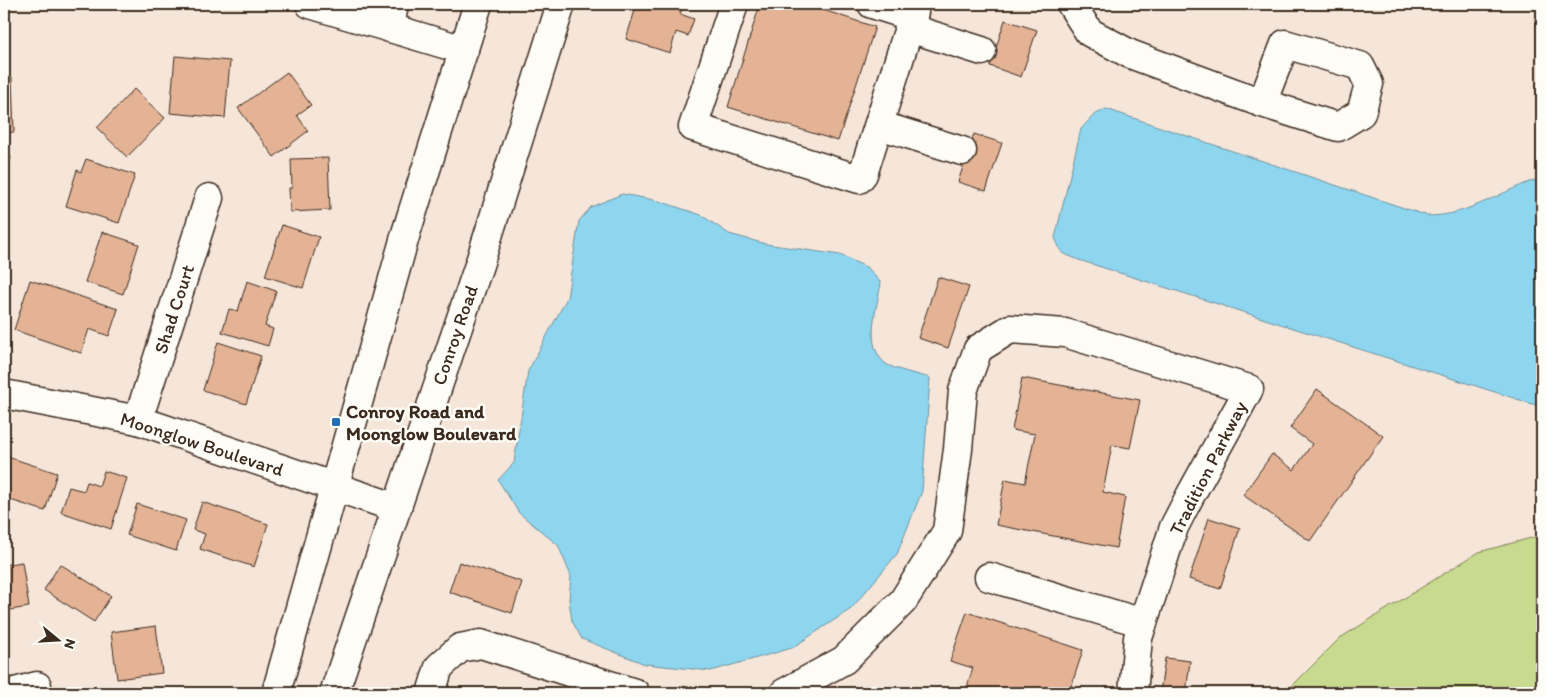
<svg xmlns="http://www.w3.org/2000/svg" width="1546" height="697" font-family="Itim,sans-serif">
	<rect width="100%" height="100%" fill="#f6e6da"/>
	<filter id="ink" filterUnits="userSpaceOnUse"><feTurbulence type="fractalNoise" baseFrequency=".02" numOctaves="2"/><feDisplacementMap in="SourceGraphic" scale="10" xChannelSelector="R" yChannelSelector="G"/><feConvolveMatrix kernelMatrix="1 2 1 2 8 2 1 2 1" color-interpolation-filters="sRGB"/></filter>
	<g filter="url(#ink)">
		<polygon fill="#c7da8f" stroke="#818256" points="1542,535 1542,693 1285,693 1340,638 1479,552"/>
		<g fill="#8ed6f0" stroke="#6d919c">
			<path d="M 1106,109 L 1428,216 C 1470,216 1503,189 1542,178 L 1542,407 L 1079,260 L 1062,253 L 1055,238 L 1081,129 L 1094,115 Z"/>
			<path d="M 622,194 L 659,201 L 701,215 L 729,234 L 766,244 L 840,255 L 868,268 L 881,283 C 877,308 863,346 886,364 C 893,369 920,375 930,378 L 922,491 L 897,554 L 851,609 L 792,648 L 711,671 L 645,664 L 582,639 L 572,621 L 569,600 L 571,576 L 558,545 L 519,513 L 498,480 L 514,463 L 528,371 L 567,298 L 579,221 L 591,207 Z"/>
		</g>
		<g fill="#e4b396" stroke="#3b2a1e">
			<polygon points="637,4 684,4 680,14 694,19 688,36 676,32 670,53 626,39"/>
			<polygon points="760,4 805,4 875,27 838,141 728,107"/>
			<polygon points="1005,20 1037,30 1021,77 990,66"/>
			<polygon points="175,56 230,61 225,118 170,113"/>
			<polygon points="287,72 311,105 297,115 308,131 274,157 238,108"/>
			<polygon points="12,77 14,132 4,133 4,78"/>
			<polygon points="134,89 165,118 127,157 97,128"/>
			<polygon points="974,134 1002,143 986,191 958,182"/>
			<polygon points="4,155 11,157 4,180"/>
			<polygon points="328,158 330,210 290,212 289,188 292,188 291,159"/>
			<polygon points="86,159 135,175 119,223 66,206 77,170 81,172"/>
			<polygon points="282,225 319,237 303,288 265,276"/>
			<polygon points="102,232 139,244 123,294 85,282"/>
			<polygon points="938,277 969,287 948,348 918,338"/>
			<polygon points="30,280 118,309 109,336 89,329 81,353 14,330"/>
			<polygon points="247,281 276,291 265,326 273,329 268,346 222,332 229,309 238,311"/>
			<polygon points="218,342 261,356 246,404 203,390"/>
			<polygon points="1022,378 1140,400 1130,448 1112,445 1103,492 1125,497 1116,548 996,525 1005,479 1025,483 1035,434 1012,430"/>
			<polygon points="1317,389 1383,436 1310,541 1243,495 1272,454 1294,470 1312,444 1290,428"/>
			<polygon points="5,456 57,473 45,511 4,498 4,460"/>
			<polygon points="104,471 127,478 111,529 61,512 69,487 84,491 87,482 99,486"/>
			<polygon points="202,502 268,524 254,567 200,549 205,534 193,530"/>
			<polygon points="137,504 186,520 176,551 127,535"/>
			<polygon points="1209,518 1240,528 1220,589 1189,579"/>
			<polygon points="22,562 29,607 4,611 4,565"/>
			<polygon points="459,562 522,582 512,613 449,592"/>
			<polygon points="60,564 111,596 94,622 44,590"/>
			<polygon points="967,612 1083,650 1069,693 1058,693 1048,690 1047,693 965,693 973,668 950,661"/>
			<polygon points="156,626 162,673 117,679 111,632"/>
			<polygon points="1165,658 1190,661 1186,693 1160,693"/>
		</g>
		<g fill="none" stroke-linecap="round" stroke-linejoin="round">
			<g stroke="#3b2a1e" stroke-width="31">
				<g id="minor">
					<polyline points="310,4 464,50"/>
					<polyline points="734,4 693,127 859,179 863,174 909,28"/>
					<polyline points="872,4 913,17"/>
					<polyline points="1071,4 1089,32 1130,54 1262,103 1338,127 1361,113 1369,84 1360,66 1285,44 1262,103"/>
					<polyline points="914,12 909,28 982,51"/>
					<polyline points="390,28 394,4"/>
					<polyline points="879,125 962,151"/>
					<polyline points="4,394 138,420 397,508"/>
					<polyline points="138,420 209,198"/>
					<polyline points="989,577 1143,623"/>
					<polyline points="11,693 37,686"/>
					<polyline points="431,693 439,667 460,648 481,644 635,693"/>
					<polyline points="784,693 844,660 903,601 947,531 958,449 963,391 978,349 1010,329 1065,333 1249,389 1190,496 1174,527 1138,638 1133,693"/>
				</g>
			</g>
			<g stroke="#3b2a1e" stroke-width="31">
				<g id="major">
					<polyline points="276,693 406,233 478,4"/>
					<polyline points="334,693 479,265 561,4"/>
				</g>
			</g>
			<use href="#minor" stroke="#fdfcf7" stroke-width="28"/>
			<use href="#major" stroke="#fdfcf7" stroke-width="28"/>
		</g>
	</g>
	<rect fill="#1f6fb2" stroke="#fdfcf7" stroke-width="2" x="331" y="417" width="10" height="10" rx="2.5"/>
	<g text-anchor="middle" dominant-baseline="central" stroke-width="5" stroke-linejoin="round" paint-order="stroke">
		<g font-size="19" fill="#3b2a1e" stroke="#fdfcf7">
			<text transform="translate(174 309) rotate(-72)">Shad Court</text>
			<text transform="translate(455 335) rotate(-71)">Conroy Road</text>
			<text transform="translate(202 444) rotate(18)">Moonglow Boulevard</text>
			<text transform="translate(1208 468) rotate(-63)">Tradition Parkway</text>
		</g>
		<g font-size="19" font-weight="bold" fill="#3b2a1e" stroke="#fdfcf7" text-anchor="start">
			<text x="346" y="411">Conroy Road and<tspan x="346" dy="22">Moonglow Boulevard</tspan></text>
		</g>
	</g>
	<rect width="1546" height="697" fill="none" stroke="#fdfcf7" stroke-width="20"/>
	<rect x="10" y="10" width="1526" height="677" fill="none" stroke="#3b2a1e" stroke-width="2" filter="url(#ink)"/>
	<g transform="translate(58 640) rotate(108)" stroke="#fdfcf7" stroke-width="4" paint-order="stroke">
	<path d="M0-4L9 19L0 12L-9 19Z" fill="#3b2a1e"/>
	<text y="-8" font-size="14" font-weight="bold" text-anchor="middle" fill="#3b2a1e">N</text>
	</g>
</svg>
